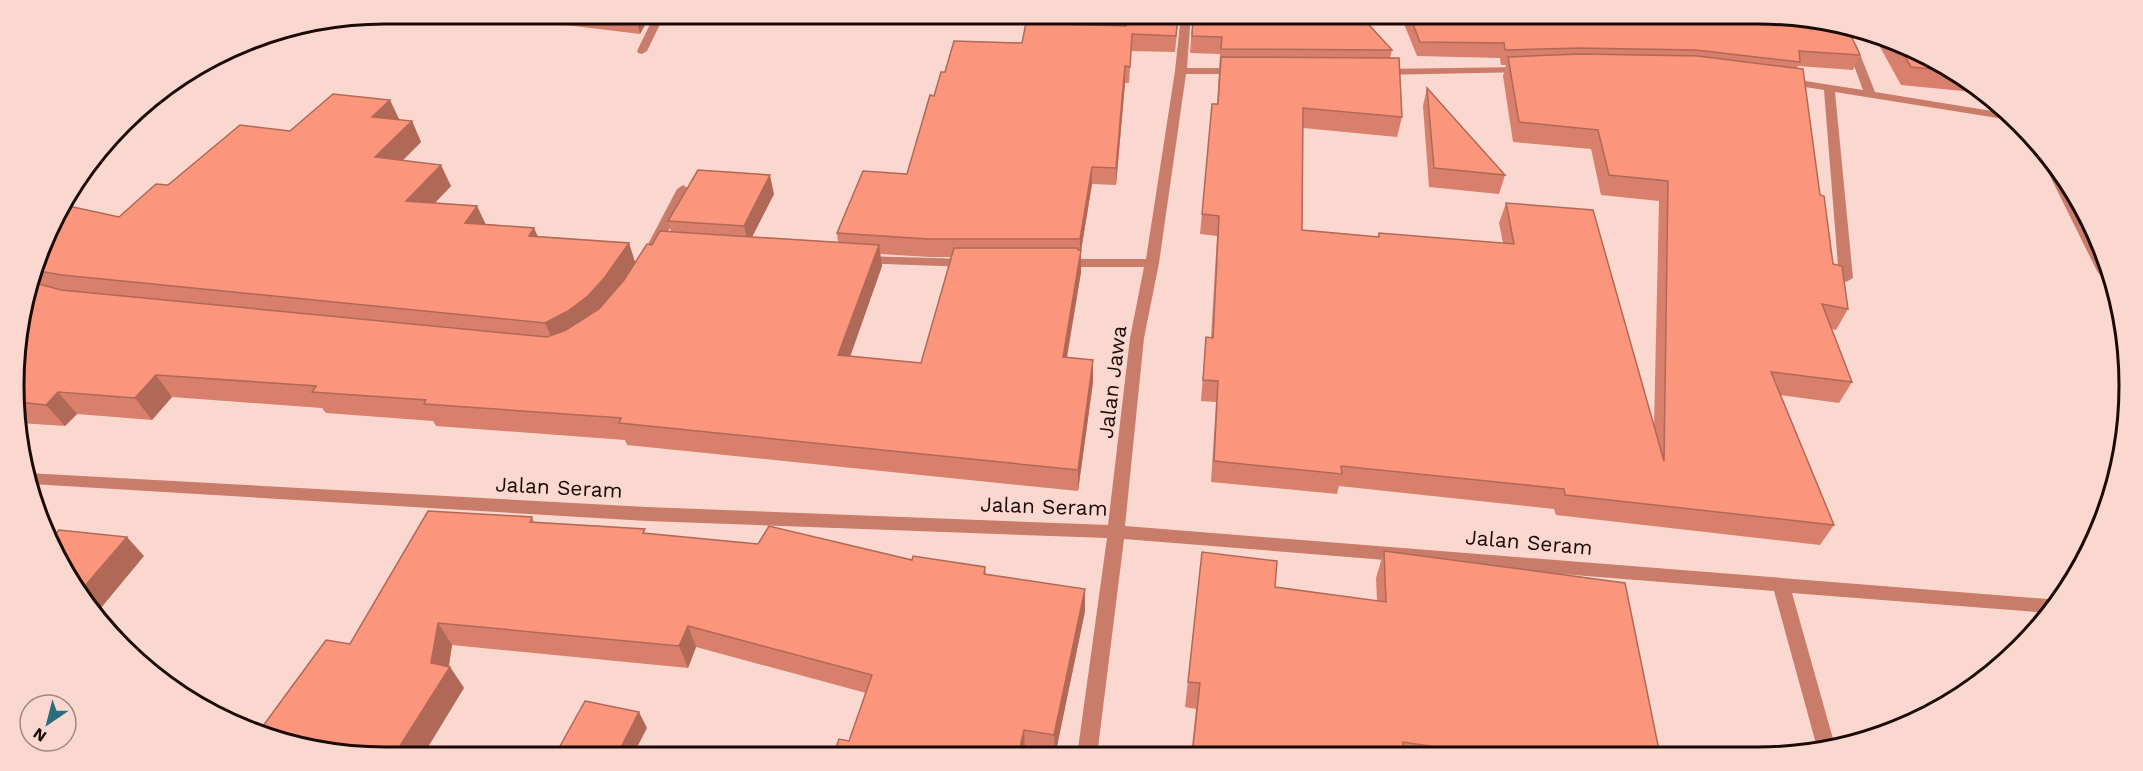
<svg xmlns="http://www.w3.org/2000/svg" width="2143" height="771" font-family="'Work Sans',sans-serif">
	<rect width="100%" height="100%" fill="#fad8d0"/>
	<g fill="none" stroke-linecap="round" stroke-linejoin="round">
		<g fill="#c97c6a" fill-rule="evenodd">
			<polygon points="655,14 665,14 647,51 642,54 638,53 637,51"/>
			<polygon points="1181,14 1191,14 1187,68 1240,68 1246,71 1240,74 1186,74 1159,263 1144,338 1125,526 2060,600 2049,613 1792,593 1835,746 1818,751 1774,591 1124,539 1097,756 1077,756 1107,538 647,521 31,484 27,473 647,507 1108,525 1130,338 1144,267 1062,267 1055,263 1062,259 1146,259 1175,71"/>
			<polygon points="1851,41 1856,44 1875,92 2004,113 2010,120 1835,92 1853,278 1846,282 1839,278 1824,90 1786,84 1780,81 1786,78 1863,90 1846,44"/>
			<polygon points="1522,67 1526,68 1526,72 1381,75 1375,72 1381,69"/>
			<path d="M 2048,165 C 2074,178 2096,247 2105,275 L 2099,274 L 2097,271 L 2046,168 Z"/>
			<polygon points="683,185 689,189 660,248 653,252 648,251 646,248 677,189"/>
			<polygon points="861,256 969,259 976,263 969,267 856,263 854,260 856,257"/>
		</g>
	</g>
	<g fill="#d8806b" fill-rule="evenodd">
		<polygon points="514,14 651,14 640,34 516,19"/>
		<path d="M 1179,14 L 1175,52 L 1131,51 L 1129,83 L 1125,83 L 1116,185 L 1092,184 L 1081,250 L 1081,272 L 1067,358 L 1093,382 L 1078,491 L 627,445 L 625,440 L 436,426 L 433,421 L 326,413 L 322,408 L 172,397 L 152,420 L 77,414 L 65,426 L 20,423 L 17,337 L 61,207 L 119,217 L 168,185 L 290,131 L 399,120 L 412,121 L 421,142 L 403,160 L 451,186 L 435,203 L 477,206 L 485,224 L 534,228 L 538,237 L 629,243 L 635,263 L 652,245 L 671,232 L 668,221 L 774,194 L 752,237 L 838,242 L 837,233 L 907,174 L 934,96 L 945,72 L 1022,43 L 1126,26 ZM 880,254 L 930,257 L 951,257 L 921,363 L 850,356 L 882,266 Z"/>
		<polygon points="1193,14 1392,50 1390,58 1402,117 1397,137 1303,128 1302,230 1378,237 1379,233 1503,243 1499,223 1506,203 1654,427 1659,201 1601,195 1591,149 1513,142 1503,76 1506,65 1501,65 1500,58 1417,56 1400,14 1758,14 1860,55 1853,70 1798,66 1797,68 1833,264 1848,309 1836,330 1832,329 1852,382 1839,403 1780,395 1834,525 1820,545 1556,515 1554,509 1339,486 1337,494 1211,482 1216,402 1201,401 1206,337 1211,338 1217,236 1200,234 1212,104 1217,104 1220,54 1190,53"/>
		<polygon points="1883,41 1976,87 1973,92 1901,85 1880,47"/>
		<polygon points="1427,88 1505,175 1499,194 1429,187 1423,106"/>
		<polygon points="532,517 534,522 985,567 986,574 1085,611 1055,756 1025,750 849,741 866,693 696,647 688,668 452,645 449,666 450,667 464,688 350,644"/>
		<polygon points="1384,551 1660,755 1191,756 1196,709 1185,707 1202,552 1275,587 1377,601 1376,578"/>
	</g>
	<g fill="#b06857">
		<polygon points="638,14 651,14 640,34 636,18"/>
		<polygon points="1125,66 1125,83 1116,185 1116,168"/>
		<polygon points="390,100 400,121 372,117"/>
		<polygon points="412,121 421,142 385,178 375,157"/>
		<polygon points="441,165 451,186 416,222 406,201"/>
		<polygon points="1092,167 1092,184 1080,257 1080,239"/>
		<polygon points="770,175 774,194 748,245 744,226"/>
		<polygon points="477,206 487,227 465,223"/>
		<polygon points="534,228 543,249 529,236"/>
		<polygon points="629,243 636,265 613,299 555,345 545,323"/>
		<polygon points="879,245 882,266 843,377 838,355"/>
		<polygon points="1081,250 1081,272 1063,379 1063,357"/>
		<polygon points="1093,360 1093,382 1078,491 1078,470"/>
		<polygon points="156,375 172,397 152,420 135,398"/>
		<polygon points="58,392 77,414 65,426 46,405"/>
		<polygon points="127,537 144,556 96,614 78,594"/>
		<polygon points="1085,589 1085,611 1055,756 1054,735"/>
		<polygon points="438,623 452,645 448,670 450,667 464,688 422,757 393,757 431,663"/>
		<polygon points="688,626 696,647 688,668 679,646"/>
		<polygon points="639,712 647,728 632,757 616,757"/>
		<polygon points="1024,730 1025,750 1024,756 1018,756"/>
	</g>
	<g fill="#fb957c" stroke="#b06857" stroke-width="1.5">
		<polygon points="597,14 638,14 636,18"/>
		<polygon points="1127,14 1178,14 1176,36 1132,34 1130,67 1125,66 1116,168 1092,167 1080,239 928,239 837,233 863,171 907,174 930,95 934,96 941,72 945,72 954,41 1022,43 1026,23 1126,26"/>
		<polygon points="1193,14 1359,14 1392,50 1221,49 1222,37 1192,36"/>
		<polygon points="1409,14 1758,14 1846,25 1860,55 1799,51 1800,62 1696,50 1579,48 1505,50 1504,43 1420,42"/>
		<polygon points="1901,50 1942,70 1911,67"/>
		<polygon points="1580,54 1698,56 1803,69 1820,195 1824,196 1833,264 1842,266 1848,309 1822,304 1852,382 1771,372 1834,525 1565,495 1564,489 1341,466 1342,474 1214,461 1218,381 1203,380 1206,337 1213,338 1219,216 1202,214 1212,104 1218,104 1221,57 1399,58 1402,117 1303,108 1302,230 1379,237 1379,233 1514,244 1506,203 1593,210 1664,461 1668,181 1609,175 1598,130 1519,122 1508,57"/>
		<polygon points="1427,88 1505,175 1434,168"/>
		<polygon points="333,94 390,100 372,117 412,121 375,157 441,165 406,201 477,206 465,223 534,228 529,236 629,243 605,277 588,296 568,311 545,323 62,275 39,271 61,207 64,205 119,217 156,184 168,185 240,125 290,131"/>
		<polygon points="698,170 770,175 744,226 668,221"/>
		<polygon points="660,231 879,245 838,355 921,363 954,248 1078,248 1078,250 1081,250 1063,357 1093,360 1078,470 619,423 621,418 424,404 426,400 312,392 316,386 156,375 135,398 58,392 46,405 19,402 17,337 35,283 61,290 547,337 566,330 599,309 624,280 647,244 652,245"/>
		<polygon points="428,511 532,517 530,522 645,529 643,533 758,544 769,526 912,560 913,556 985,567 984,574 1085,589 1054,735 1024,730 1018,756 833,756 839,739 849,741 872,675 688,626 679,646 438,623 431,663 450,667 393,757 386,758 289,745 260,730 326,640 350,644"/>
		<polygon points="59,530 127,537 78,594 76,592 53,537"/>
		<polygon points="1384,551 1625,583 1660,755 1490,755 1403,742 1403,755 1192,756 1200,683 1188,682 1202,552 1277,561 1275,587 1386,602"/>
		<polygon points="585,701 639,712 616,757 554,757"/>
	</g>
	<g text-anchor="middle" dominant-baseline="central" stroke-width="5" stroke-linejoin="round" paint-order="stroke">
		<g font-size="21" fill="#1c0a07" stroke="#fad8d0">
			<text transform="translate(1112 382) rotate(-83)">Jalan Jawa</text>
			<text transform="translate(559 487) rotate(3)">Jalan Seram</text>
			<text transform="translate(1044 506) rotate(2)">Jalan Seram</text>
			<text transform="translate(1529 542) rotate(5)">Jalan Seram</text>
		</g>
	</g>
	<path d="M0 0H2143V771H0ZM385 24H1758A361 361 0 0 1 2119 385V386A361 361 0 0 1 1758 747H385A361 361 0 0 1 24 386V385A361 361 0 0 1 385 24Z" fill="#fad8d0" fill-rule="evenodd"/>
	<path fill="none" stroke="#1c0a07" stroke-width="3" d="M385 24H1758A361 361 0 0 1 2119 385V386A361 361 0 0 1 1758 747H385A361 361 0 0 1 24 386V385A361 361 0 0 1 385 24Z"/>
	<g transform="translate(48 723) rotate(215)"><circle r="28" fill="#fad8d0" stroke="#a18680" stroke-width="1.5"/>
	<path d="M0-4.5L10 22L0 15L-10 22Z" fill="#276d7c"/>
	<text y="-9" font-size="16" font-weight="bold" text-anchor="middle" fill="#1c0a07">N</text>
	</g>
</svg>
